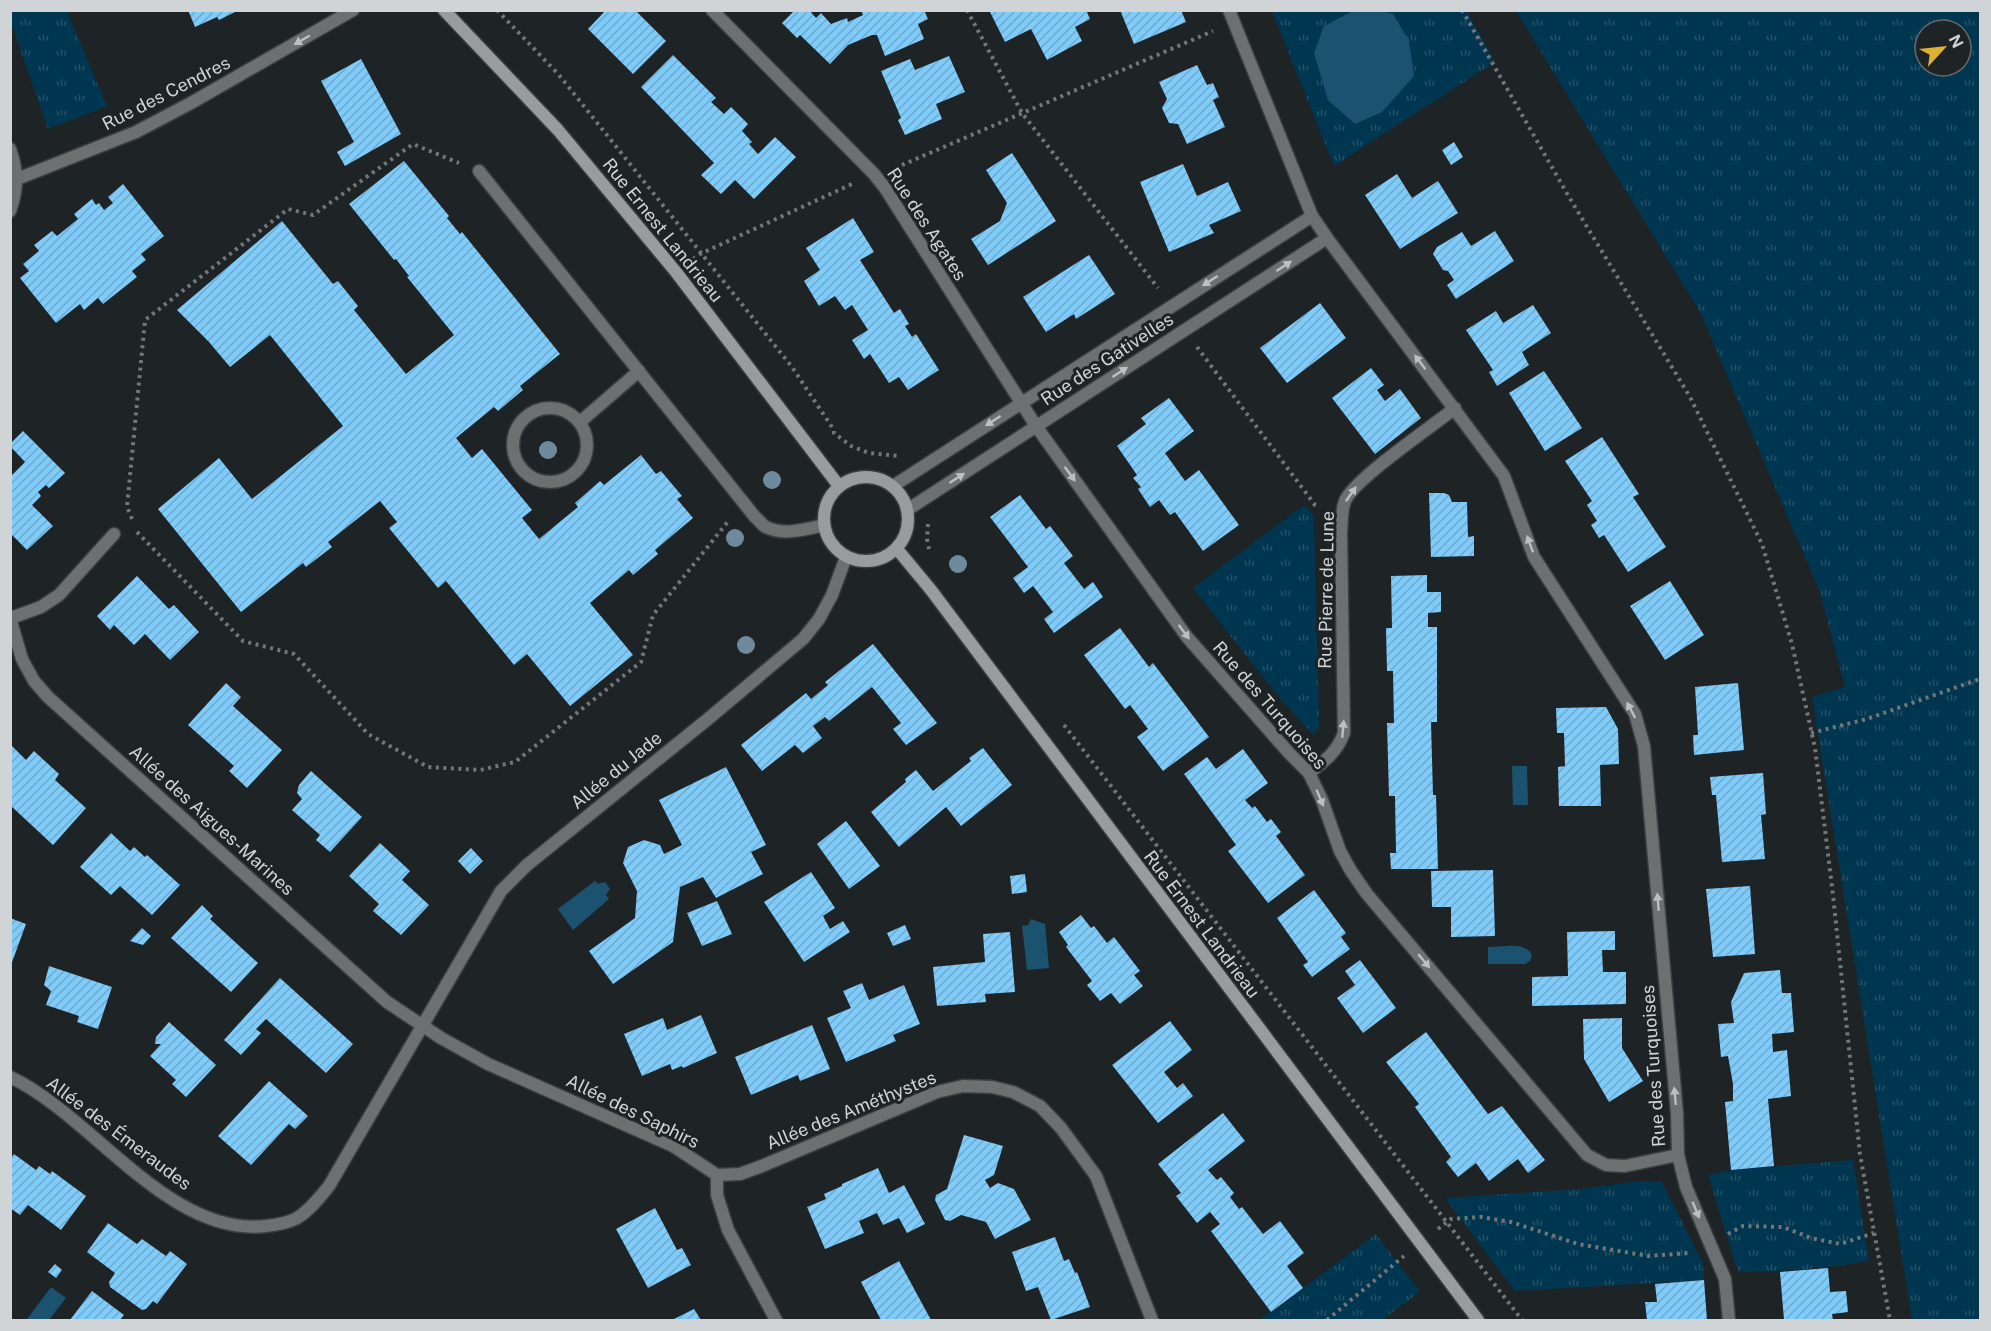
<svg xmlns="http://www.w3.org/2000/svg" width="1991" height="1331" font-family="'Public Sans',sans-serif">
	<defs>
		<pattern id="grass-tufts" width="24" height="20" patternUnits="userSpaceOnUse" patternTransform="scale(1.5)"><rect width="24" height="20" fill="#003650"/><path d="M3 7l-1-3M5 7V3M7 7l1-3M15 17l-1-3M17 17v-4M19 17l1-3" fill="none" stroke="#245268"/></pattern>
		<pattern id="building-hatch" width="6" height="6" patternUnits="userSpaceOnUse" patternTransform="scale(1.5)"><rect width="6" height="6" fill="#7fccfa"/><path d="M-1 1l2-2M0 6l6-6M5 7l2-2" fill="none" stroke="#6fa9cc"/></pattern>
	</defs>
	<rect width="100%" height="100%" fill="#1e2326"/>
	<g fill="url(#grass-tufts)" fill-rule="evenodd">
		<polygon points="10,11 67,11 107,106 48,129 11,23"/>
		<polygon points="1272,11 1467,11 1495,62 1334,166"/>
		<path d="M 1516,11 L 1980,11 L 1980,649 L 1977,651 L 1980,650 L 1980,1320 L 1912,1320 L 1812,697 L 1845,687 L 1820,592 L 1700,312 ZM 1925,30 L 1961,30 L 1961,66 L 1925,66 Z"/>
		<polygon points="1304,505 1314,516 1319,727 1313,735 1279,697 1193,588"/>
		<path d="M 1853,1160 L 1869,1261 C 1826,1268 1783,1272 1738,1272 L 1708,1175 L 1731,1170 Z"/>
		<polygon points="1641,1181 1662,1182 1703,1263 1704,1280 1515,1291 1445,1198 1580,1189"/>
		<polygon points="1376,1234 1420,1292 1382,1320 1260,1320"/>
	</g>
	<g fill="#1b5270">
		<polygon points="1353,11 1382,11 1393,14 1409,41 1414,76 1382,112 1355,124 1328,100 1314,53 1324,26"/>
		<polygon points="1512,766 1527,766 1528,805 1513,805"/>
		<polygon points="595,881 598,884 605,882 610,889 606,895 609,899 573,930 558,909"/>
		<polygon points="1031,919 1045,924 1049,968 1027,970 1022,926 1028,925"/>
		<path d="M 1488,947 C 1501,947 1526,941 1532,955 L 1530,961 L 1525,964 L 1488,964 Z"/>
		<polygon points="51,1287 66,1298 49,1320 29,1320 27,1319"/>
	</g>
	<g fill="url(#building-hatch)">
		<polygon points="188,10 239,10 219,20 217,17 195,27"/>
		<polygon points="606,10 635,10 666,41 633,74 588,29"/>
		<polygon points="795,10 809,10 816,18 821,13 831,24 847,18 848,22 863,15 861,10 924,10 928,19 918,24 924,39 885,56 877,35 872,35 848,45 830,64 800,35 797,38 782,23"/>
		<polygon points="989,10 1086,10 1090,19 1075,27 1082,41 1047,60 1031,29 1005,42"/>
		<polygon points="1120,10 1181,10 1186,22 1134,44"/>
		<polygon points="673,55 716,98 711,102 724,114 731,107 748,124 742,131 752,142 749,144 758,154 775,137 796,157 754,199 735,180 721,194 701,175 714,163 641,87"/>
		<polygon points="949,56 965,92 936,104 942,119 905,135 898,120 901,118 881,71 910,59 915,70"/>
		<polygon points="361,59 401,134 345,166 337,152 354,142 321,81"/>
		<polygon points="1197,65 1207,85 1213,83 1219,97 1213,100 1225,127 1187,144 1178,124 1169,123 1162,108 1167,99 1159,82"/>
		<polygon points="1454,142 1463,157 1451,165 1442,150"/>
		<polygon points="1012,153 1056,221 988,265 971,239 1000,221 1007,203 986,170"/>
		<polygon points="404,161 449,216 447,218 460,234 462,232 560,354 520,386 523,390 498,411 494,407 456,438 472,458 482,449 532,510 522,518 539,539 578,507 575,503 600,481 604,485 641,455 656,474 661,471 682,496 677,499 693,518 655,550 658,554 633,575 629,570 590,603 633,655 570,706 527,654 514,665 446,581 438,588 389,528 397,522 380,501 328,542 332,547 306,567 303,563 241,612 158,509 219,458 252,499 343,426 270,335 230,367 209,342 177,310 282,221 333,284 338,281 358,306 354,310 406,374 454,335 407,277 409,276 396,259 394,260 349,204"/>
		<polygon points="1183,164 1197,196 1228,182 1241,211 1209,225 1214,233 1169,252 1140,182"/>
		<polygon points="1397,174 1412,198 1438,181 1458,213 1400,249 1365,195"/>
		<polygon points="123,184 164,236 141,254 146,260 132,271 137,277 103,304 98,298 84,310 80,304 56,323 20,278 29,271 23,264 39,251 34,245 52,231 57,236 78,219 74,214 92,199 96,205 99,203 104,210 113,203 108,197"/>
		<polygon points="853,218 874,252 860,260 894,313 900,309 909,324 905,326 912,337 916,334 939,370 908,390 899,377 889,383 870,354 864,359 852,340 868,330 852,305 845,310 835,296 819,306 804,281 820,270 806,248"/>
		<polygon points="1495,231 1514,261 1456,299 1447,285 1454,280 1448,271 1443,270 1433,254 1437,247 1462,232 1471,246"/>
		<polygon points="1089,255 1115,294 1076,319 1074,314 1046,332 1023,297"/>
		<polygon points="1320,303 1346,338 1287,383 1260,348"/>
		<polygon points="1533,305 1551,333 1522,352 1529,365 1497,386 1489,372 1493,370 1466,330 1496,311 1503,323"/>
		<polygon points="1371,368 1384,385 1377,390 1385,401 1400,389 1421,418 1375,454 1332,398"/>
		<polygon points="1544,371 1582,428 1545,451 1509,393"/>
		<polygon points="1169,398 1194,431 1165,453 1185,481 1199,470 1239,525 1203,551 1175,512 1170,515 1159,500 1150,507 1138,489 1141,487 1133,478 1137,475 1117,446 1146,424 1141,418"/>
		<polygon points="23,431 65,473 49,488 46,485 38,492 41,496 32,505 53,526 27,550 10,533 10,477 25,462 10,446 10,444"/>
		<polygon points="1602,437 1639,494 1633,497 1666,547 1628,572 1604,535 1599,538 1591,525 1597,521 1587,505 1592,501 1565,461"/>
		<polygon points="1429,493 1444,493 1449,495 1452,502 1467,502 1468,537 1474,536 1474,556 1431,557"/>
		<polygon points="1020,495 1046,529 1050,526 1073,556 1064,563 1084,589 1093,582 1103,597 1054,633 1044,619 1053,612 1033,586 1024,593 1013,578 1028,567 990,517"/>
		<polygon points="1427,575 1427,592 1441,592 1441,612 1428,613 1428,627 1437,627 1437,722 1431,722 1433,795 1436,795 1438,869 1391,869 1390,853 1396,853 1395,796 1389,796 1387,723 1394,723 1393,671 1387,671 1386,628 1392,628 1391,576"/>
		<polygon points="137,576 169,609 174,605 199,632 170,660 145,634 134,645 114,625 110,630 97,616"/>
		<polygon points="1670,581 1704,635 1665,660 1630,606"/>
		<polygon points="1120,628 1149,667 1153,663 1209,737 1163,771 1137,737 1148,729 1130,705 1125,709 1084,655"/>
		<polygon points="873,644 937,723 906,745 893,729 901,723 872,687 829,721 825,717 813,726 822,738 803,753 795,745 762,771 741,745 806,693 811,699 828,685 825,682"/>
		<polygon points="226,683 241,697 233,706 282,750 247,788 229,771 234,766 188,725"/>
		<polygon points="1738,683 1744,750 1694,755 1693,735 1698,735 1695,687"/>
		<polygon points="1606,707 1618,729 1619,764 1600,765 1601,806 1559,806 1558,767 1565,766 1564,733 1557,733 1556,708"/>
		<polygon points="10,744 26,760 34,751 59,774 55,780 86,808 53,845 10,805"/>
		<polygon points="983,748 1012,785 961,826 946,807 899,847 871,812 906,782 905,779 916,770 933,791 971,761 969,758"/>
		<polygon points="1243,749 1268,783 1245,800 1252,808 1255,806 1267,822 1271,819 1281,832 1276,836 1305,875 1268,903 1228,851 1236,845 1184,774 1207,757 1216,769"/>
		<polygon points="726,767 766,845 751,852 763,874 716,898 703,877 680,887 673,942 613,984 589,951 635,918 637,891 623,863 628,847 644,840 660,845 664,854 682,845 659,800"/>
		<polygon points="311,771 362,817 330,852 316,840 320,835 292,810 302,799 297,793 299,785"/>
		<polygon points="1763,773 1766,814 1761,815 1765,859 1722,862 1716,795 1712,795 1710,777"/>
		<polygon points="846,821 880,866 849,889 817,844"/>
		<polygon points="111,833 130,851 134,847 145,857 147,855 180,885 152,915 120,886 111,895 80,867"/>
		<polygon points="380,843 410,871 402,880 429,905 401,935 373,911 379,904 349,876"/>
		<polygon points="471,848 483,861 470,874 458,861"/>
		<polygon points="1493,870 1495,936 1451,937 1451,907 1432,907 1431,871"/>
		<polygon points="811,872 835,908 823,916 830,929 843,921 850,932 804,962 764,902"/>
		<polygon points="1025,874 1027,892 1012,894 1010,876"/>
		<polygon points="1750,886 1755,954 1713,957 1706,889"/>
		<polygon points="1314,890 1346,933 1341,937 1350,949 1312,977 1303,965 1308,962 1277,918"/>
		<polygon points="717,901 732,934 702,946 687,913"/>
		<polygon points="202,905 213,916 210,919 258,963 231,992 171,938"/>
		<polygon points="1081,915 1091,928 1094,926 1107,943 1114,937 1140,971 1134,975 1143,986 1120,1004 1111,993 1100,1001 1087,985 1092,981 1066,947 1068,945 1059,932"/>
		<polygon points="10,918 26,924 11,965 10,965"/>
		<polygon points="905,925 911,939 893,946 887,933"/>
		<polygon points="142,928 151,936 143,945 130,941"/>
		<polygon points="1615,931 1615,950 1602,950 1603,972 1626,972 1626,1004 1532,1006 1532,977 1568,976 1567,932"/>
		<polygon points="1010,932 1015,992 985,994 986,1002 937,1006 933,967 985,962 983,934"/>
		<polygon points="1360,960 1396,1008 1363,1033 1337,998 1355,985 1345,971"/>
		<polygon points="49,966 112,987 98,1029 77,1022 79,1016 46,1005 51,991 44,985"/>
		<polygon points="1780,970 1782,993 1791,993 1794,1032 1772,1034 1773,1052 1787,1050 1791,1096 1768,1099 1774,1166 1731,1170 1725,1102 1733,1101 1733,1084 1728,1056 1721,1057 1718,1024 1734,1023 1731,1002 1744,973"/>
		<polygon points="280,978 353,1044 326,1073 266,1019 256,1029 261,1033 241,1055 224,1040"/>
		<polygon points="862,983 869,1000 904,985 920,1024 893,1035 896,1041 846,1062 827,1018 851,1008 843,991"/>
		<polygon points="701,1015 717,1053 683,1068 682,1066 672,1070 670,1064 642,1076 624,1034 663,1018 667,1030"/>
		<polygon points="1622,1018 1622,1048 1643,1081 1609,1102 1584,1059 1583,1019"/>
		<polygon points="1170,1021 1192,1050 1164,1072 1177,1088 1183,1083 1193,1096 1158,1123 1112,1065"/>
		<polygon points="169,1022 216,1065 186,1097 172,1084 176,1080 150,1056 161,1044 155,1044 156,1037"/>
		<polygon points="812,1025 830,1069 800,1081 798,1075 751,1095 735,1057"/>
		<polygon points="1426,1032 1488,1114 1502,1106 1545,1160 1528,1173 1518,1159 1489,1181 1476,1163 1458,1177 1446,1162 1451,1157 1415,1107 1419,1104 1386,1062"/>
		<polygon points="269,1081 308,1116 295,1129 289,1124 251,1165 218,1136"/>
		<polygon points="1223,1113 1245,1141 1208,1170 1217,1180 1221,1177 1234,1193 1230,1197 1239,1209 1242,1207 1263,1234 1280,1221 1304,1253 1287,1266 1303,1288 1271,1312 1211,1231 1220,1224 1210,1212 1197,1223 1176,1196 1181,1193 1158,1164"/>
		<polygon points="964,1135 1003,1146 994,1175 985,1180 990,1188 998,1183 1014,1189 1031,1220 995,1239 986,1222 961,1215 950,1221 945,1220 935,1200 936,1195 947,1189"/>
		<polygon points="14,1154 36,1170 39,1166 50,1174 52,1171 86,1196 61,1230 28,1205 20,1215 10,1208 10,1159"/>
		<polygon points="878,1168 889,1193 904,1185 925,1224 907,1233 899,1218 883,1225 877,1213 859,1221 864,1233 825,1249 807,1207 826,1199 824,1194 842,1186 842,1184"/>
		<polygon points="655,1208 677,1250 682,1248 691,1265 648,1288 616,1229"/>
		<polygon points="108,1223 137,1244 142,1239 166,1256 170,1251 187,1264 157,1304 153,1301 146,1309 142,1310 110,1287 109,1282 115,1273 87,1252"/>
		<polygon points="1055,1237 1064,1261 1069,1259 1075,1273 1077,1272 1090,1307 1051,1320 1038,1287 1026,1291 1012,1252"/>
		<polygon points="899,1261 931,1320 881,1320 861,1282"/>
		<polygon points="55,1264 62,1270 56,1278 48,1272"/>
		<polygon points="1828,1268 1830,1292 1846,1291 1848,1312 1832,1314 1833,1320 1784,1320 1780,1272"/>
		<polygon points="1704,1280 1707,1320 1647,1320 1645,1302 1657,1302 1655,1284"/>
		<polygon points="92,1291 124,1315 120,1320 70,1320"/>
		<polygon points="694,1309 701,1320 672,1320"/>
	</g>
	<g fill="none" stroke-linecap="round" stroke-linejoin="round">
		<g stroke="#3b3f42" stroke-width="15">
			<g id="lane">
				<path d="M 479,171 L 755,517 C 759,520 762,525 766,527 C 783,536 807,529 824,525"/>
				<circle cx="550" cy="445" r="37"/>
				<polyline points="580,422 639,371"/>
			</g>
		</g>
		<g stroke="#3b3f42" stroke-width="15">
			<g id="street">
				<polyline points="712,10 874,174 885,188 1036,426 1187,637 1289,753 1309,773 1322,800 1340,851 1351,871 1367,894 1587,1155 1606,1165 1625,1166 1678,1155"/>
				<polyline points="1229,10 1312,216 1327,238 1504,476 1534,557 1635,714 1644,746 1677,1113 1678,1155 1686,1187 1725,1279 1729,1320"/>
				<path d="M 10,149 C 18,171 18,189 10,211"/>
				<polyline points="17,179 136,132 191,103 353,10"/>
				<polyline points="893,486 1312,216"/>
				<polyline points="907,510 1327,238"/>
				<polyline points="10,618 22,659 34,681 48,697 387,1002 441,1038 488,1064 673,1146 717,1175"/>
				<polyline points="11,618 41,607 59,595 114,534"/>
				<path d="M 1309,773 C 1325,761 1337,752 1344,733 L 1341,533 C 1342,523 1341,511 1345,501 C 1354,479 1433,426 1455,408"/>
				<path d="M 10,1077 C 92,1115 168,1237 266,1226 C 276,1225 288,1223 297,1218 C 310,1210 320,1197 329,1186 L 501,891 L 527,865 L 708,719 L 803,639 L 819,619 L 832,595 L 846,557"/>
				<polyline points="717,1175 740,1174 762,1166 937,1092 963,1086 992,1087 1013,1092 1040,1106 1061,1128 1096,1176 1152,1320"/>
				<polyline points="717,1175 717,1195 728,1230 776,1320"/>
			</g>
		</g>
		<g stroke="#3b3f42" stroke-width="15">
			<g id="secondary">
				<polyline points="444,10 558,130 676,272 839,486"/>
				<circle cx="866" cy="519" r="42"/>
				<polyline points="897,549 931,590 1478,1320"/>
			</g>
		</g>
		<g stroke="#73777a" stroke-width="4" stroke-dasharray="3 4.5" stroke-linecap="butt">
			<polyline points="497,10 559,75 792,367 834,430 834,433 851,446 869,453 898,456"/>
			<polyline points="967,10 1022,113 1158,288"/>
			<polyline points="1462,10 1569,197 1690,397 1762,544 1792,644 1815,748 1833,895 1860,1154 1890,1320"/>
			<polyline points="895,168 1213,31"/>
			<polyline points="693,259 700,254 852,184"/>
			<polyline points="1197,347 1315,505 1320,507"/>
			<polyline points="132,519 127,507 145,320 288,209 313,215 413,144 459,163"/>
			<polyline points="928,524 927,539 929,549"/>
			<polyline points="137,532 243,641 294,654 368,734 428,767 480,770 515,762 641,662 653,615 730,519"/>
			<polyline points="1064,725 1522,1320"/>
			<polyline points="1811,733 1867,719 1980,679"/>
			<polyline points="1438,1229 1451,1219 1481,1217 1511,1222 1578,1244 1648,1256 1689,1253"/>
			<polyline points="1728,1234 1743,1226 1783,1227 1811,1238 1840,1244 1874,1233"/>
			<polyline points="1327,1320 1404,1256"/>
		</g>
		<use href="#lane" stroke="#6d7071" stroke-width="12"/>
		<use href="#street" stroke="#6d7071" stroke-width="12"/>
		<use href="#secondary" stroke="#989c9f" stroke-width="12"/>
	</g>
	<g fill="#6f8a9c">
		<circle cx="548" cy="450" r="9"/>
		<circle cx="772" cy="480" r="9"/>
		<circle cx="735" cy="538" r="9"/>
		<circle cx="958" cy="564" r="9"/>
		<circle cx="746" cy="645" r="9"/>
	</g>
	<defs><path id="oneway-solid" d="M-6-.8H1V-3.2L6.5 0L1 3.2V.8H-6Z" transform="scale(1.5)"/></defs>
	<g fill="#bdc0c3">
		<use href="#oneway-solid" transform="translate(302 40) rotate(150)"/>
		<use href="#oneway-solid" transform="translate(1284 266) rotate(-33)"/>
		<use href="#oneway-solid" transform="translate(1210 281) rotate(147)"/>
		<use href="#oneway-solid" transform="translate(1420 362) rotate(-127)"/>
		<use href="#oneway-solid" transform="translate(1120 372) rotate(-33)"/>
		<use href="#oneway-solid" transform="translate(993 421) rotate(147)"/>
		<use href="#oneway-solid" transform="translate(1070 474) rotate(54)"/>
		<use href="#oneway-solid" transform="translate(957 478) rotate(-33)"/>
		<use href="#oneway-solid" transform="translate(1351 494) rotate(-55)"/>
		<use href="#oneway-solid" transform="translate(1530 544) rotate(-110)"/>
		<use href="#oneway-solid" transform="translate(1184 632) rotate(53)"/>
		<use href="#oneway-solid" transform="translate(1631 710) rotate(-118)"/>
		<use href="#oneway-solid" transform="translate(1343 729) rotate(-85)"/>
		<use href="#oneway-solid" transform="translate(1320 798) rotate(67)"/>
		<use href="#oneway-solid" transform="translate(1658 902) rotate(-95)"/>
		<use href="#oneway-solid" transform="translate(1424 961) rotate(50)"/>
		<use href="#oneway-solid" transform="translate(1675 1096) rotate(-95)"/>
		<use href="#oneway-solid" transform="translate(1696 1210) rotate(67)"/>
	</g>
	<g text-anchor="middle" dominant-baseline="central" stroke-width="6" stroke-linejoin="round" paint-order="stroke">
		<g font-size="18" fill="#d1d4d7" stroke="#1e2326">
			<text transform="translate(166 93) rotate(-27)">Rue des Cendres</text>
			<text transform="translate(927 224) rotate(57)">Rue des Agates</text>
			<text transform="translate(663 230) rotate(51)">Rue Ernest Landrieau</text>
			<text transform="translate(1107 359) rotate(-33)">Rue des Gativelles</text>
			<text transform="translate(1326 590) rotate(-89)">Rue Pierre de Lune</text>
			<text transform="translate(1270 705) rotate(49)">Rue des Turquoises</text>
			<text transform="translate(616 770) rotate(-39)">Allée du Jade</text>
			<text transform="translate(212 820) rotate(42)">Allée des Aigues-Marines</text>
			<text transform="translate(1202 924) rotate(53)">Rue Ernest Landrieau</text>
			<text transform="translate(1653 1066) rotate(-94)">Rue des Turquoises</text>
			<text transform="translate(851 1110) rotate(-22)">Allée des Améthystes</text>
			<text transform="translate(633 1111) rotate(26)">Allée des Saphirs</text>
			<text transform="translate(119 1133) rotate(37)">Allée des Émeraudes</text>
		</g>
	</g>
	<rect width="1991" height="1331" fill="none" stroke="#d1d4d7" stroke-width="24"/>
	<g transform="translate(1943 48) rotate(63)"><circle r="28" fill="#1e2326" stroke="#666a6d" stroke-width="1.5"/>
	<path d="M0-4.5L10 22L0 15L-10 22Z" fill="#e0b034"/>
	<text y="-9" font-size="16" font-weight="bold" text-anchor="middle" fill="#d1d4d7">N</text>
	</g>
</svg>
